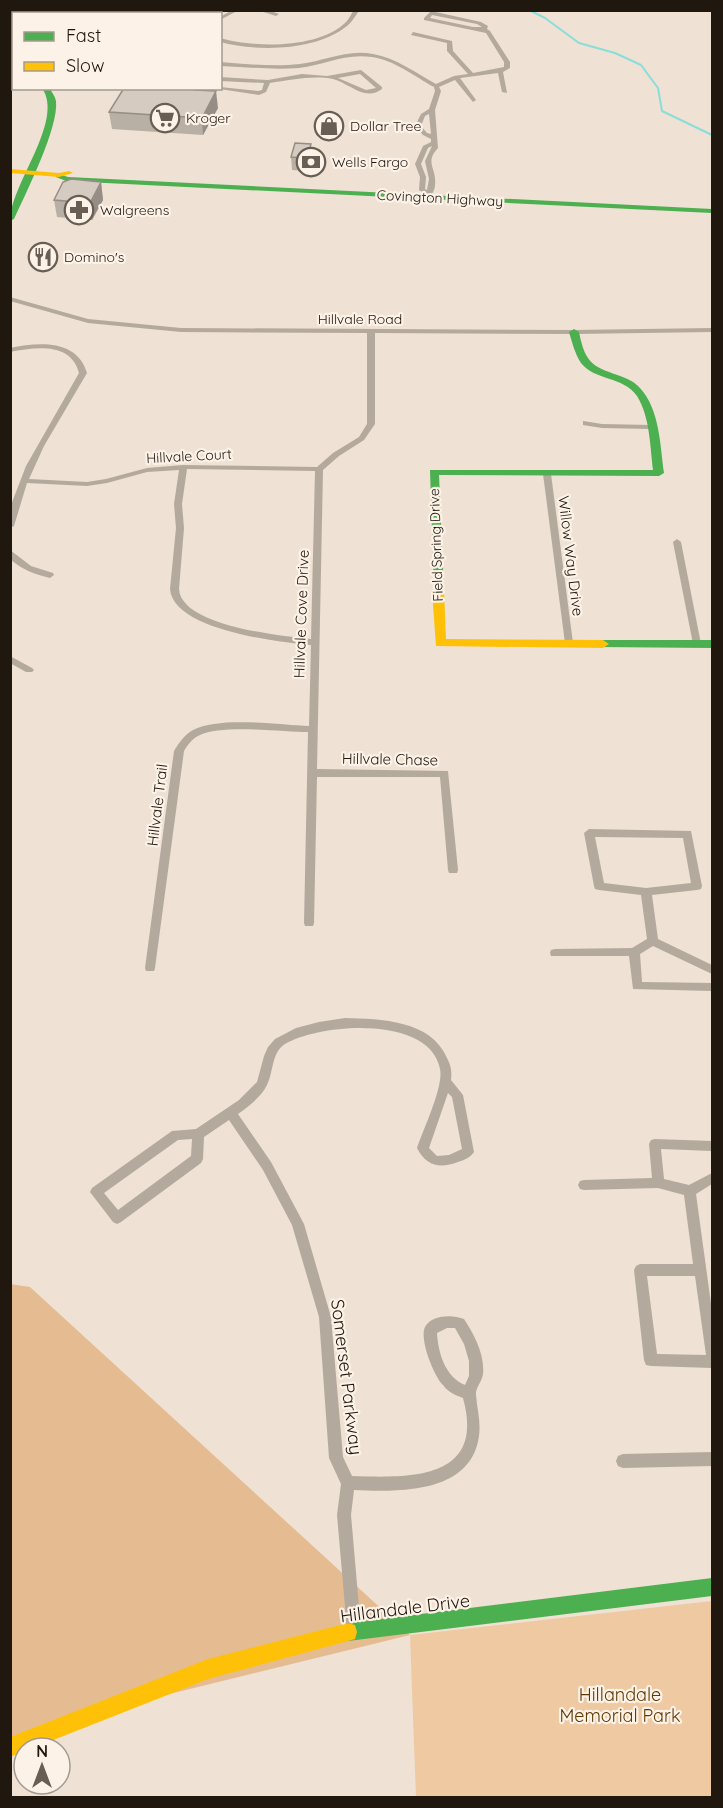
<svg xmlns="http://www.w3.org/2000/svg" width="723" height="1808" font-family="Quicksand,sans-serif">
	<rect width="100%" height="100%" fill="#efe1d3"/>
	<polygon fill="#eec9a2" points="712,1601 712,1797 416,1797 410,1635"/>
	<polygon fill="#e5bc92" points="10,1284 30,1287 410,1635 96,1712 11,1750"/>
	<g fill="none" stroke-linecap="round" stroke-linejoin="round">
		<polyline stroke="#8adeda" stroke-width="2" points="529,10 545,18 579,43 615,53 641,65 658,88 662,111 712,135"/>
		<g fill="#b4a99d" fill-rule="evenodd">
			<polygon points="14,10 20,10 10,16 10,12"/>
			<polygon points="232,10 239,10 220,20 220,17"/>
			<polygon points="257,10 268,10 279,14 276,16"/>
			<path d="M 354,10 L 359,11 C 355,16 352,22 347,26 C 316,51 258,52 220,42 L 220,38 C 254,48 319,49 346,22 C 349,19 351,14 354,10 Z"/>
			<path d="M 431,11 L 481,22 L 488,26 L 487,29 L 490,31 L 510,62 L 510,68 L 503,72 L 507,93 L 502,92 L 498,73 L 460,78 L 476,100 L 473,102 L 455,80 L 439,87 L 441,91 L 435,110 L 438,148 C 424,163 437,168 435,185 C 435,190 432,194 429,198 L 425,198 L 425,194 L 419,190 L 420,177 L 415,164 L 423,146 L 431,142 L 431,139 L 423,135 L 415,126 L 421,114 L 429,109 L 435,91 L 434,87 C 414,76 394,60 372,57 C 344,53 325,65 299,68 C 273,70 247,67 220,66 L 220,62 C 247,64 274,67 300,64 C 325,61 347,49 373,54 C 396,58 416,73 436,84 L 454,76 L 468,74 L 447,51 L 447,43 L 411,35 L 413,32 L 452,41 L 453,51 L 473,73 L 504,67 L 504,62 L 486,33 L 424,20 L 424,18 ZM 432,15 L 477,24 L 482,27 L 473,27 L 430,18 ZM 429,114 L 431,134 L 427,133 L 421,126 L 425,116 ZM 432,146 L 425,161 L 429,179 L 427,190 L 425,189 L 426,177 L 421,164 L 428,148 Z"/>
			<polygon points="10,49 14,50 14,54 10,53"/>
			<path d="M 361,70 L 382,87 L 382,89 C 365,102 349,83 333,79 C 313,75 290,80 270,83 L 266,92 L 259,95 L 213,88 L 220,88 L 220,87 L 258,91 L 262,90 L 264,83 L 220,81 L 220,77 L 268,80 L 302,74 L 327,76 ZM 360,74 L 376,88 L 366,90 L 338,78 Z"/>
			<path d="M 10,297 L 88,319 L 181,328 L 574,330 L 712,328 L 712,332 L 574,334 L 375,333 L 375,424 L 364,440 L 339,456 L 323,470 L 317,769 L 448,771 L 458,870 L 457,873 L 449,873 L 448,870 L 440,777 L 317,777 L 314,923 L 313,926 L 305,926 L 304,923 L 308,732 C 283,732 222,724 200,735 C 193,738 188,744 184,751 L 155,968 L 154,971 L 146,971 L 145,968 L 174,751 C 179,743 184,735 193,730 C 220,716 278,725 309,726 L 311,645 C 278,642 173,630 170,589 L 176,528 L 174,504 L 179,470 L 147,472 L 107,483 L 87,486 L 27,483 L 14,526 L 10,528 L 11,505 L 26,466 L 79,373 C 71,342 36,347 10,352 L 10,348 C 39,342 77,339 87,373 L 44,446 L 29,479 L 87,482 L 106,479 L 147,468 L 183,465 L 317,467 L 333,453 L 359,437 L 367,424 L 367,333 L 181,332 L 88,323 L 10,301 ZM 187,469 L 315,471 L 311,639 C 281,636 181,626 179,589 L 184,528 L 182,504 Z"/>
			<polygon points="583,421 602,424 650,425 654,427 650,429 602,428 583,425"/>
			<polygon points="544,472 547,472 551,474 573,643 569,646 565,643 543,474"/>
			<polygon points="677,539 681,542 701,644 697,647 693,644 673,542"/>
			<path d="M 10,550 L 31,566 L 53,573 L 54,575 L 50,578 C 35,574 22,570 10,559 Z"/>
			<polygon points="10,656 32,668 34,670 32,672 26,672 10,663"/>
			<path d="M 589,829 L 691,831 L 702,886 L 701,889 L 697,890 L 652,895 L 658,939 L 712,965 L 712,974 L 653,946 L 640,954 L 642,982 L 712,983 L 712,991 L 633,989 L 629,956 L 551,956 L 550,953 L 551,950 L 555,949 L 632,948 L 647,939 L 641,895 L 599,890 L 595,889 L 594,886 L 584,833 ZM 595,837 L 683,838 L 691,883 L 646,888 L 604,883 Z"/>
			<path d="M 345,1018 C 381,1019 431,1020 447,1058 C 451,1066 452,1071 451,1080 L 463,1095 L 474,1152 C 470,1158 464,1160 458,1162 C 440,1169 426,1166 417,1148 C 423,1130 444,1086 440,1069 C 430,1015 321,1023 285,1044 C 271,1053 274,1071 267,1085 C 261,1097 249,1106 238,1114 L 271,1162 L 304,1224 L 331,1317 L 343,1457 L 352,1476 C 409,1478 486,1481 463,1398 C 455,1395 448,1392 443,1385 C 434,1376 419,1339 425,1327 C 431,1315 452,1314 464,1319 C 474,1334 485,1355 483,1374 C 482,1382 475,1388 476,1395 C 477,1409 481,1421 479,1436 C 471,1494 399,1492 354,1490 L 351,1515 L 361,1630 L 359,1635 L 354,1637 L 349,1635 L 347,1630 L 337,1515 L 341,1484 L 329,1458 L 319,1317 L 292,1225 L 263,1170 L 229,1120 L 204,1137 L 203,1159 L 201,1163 L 121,1222 L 117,1224 L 113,1222 L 90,1192 L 92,1188 L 172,1131 L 196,1129 L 239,1100 L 257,1082 L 264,1056 L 268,1047 L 275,1039 L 296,1028 L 319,1022 ZM 448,1093 L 452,1097 L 462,1149 L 449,1155 L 437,1156 L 429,1148 ZM 192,1139 L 191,1156 L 118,1210 L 104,1193 L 178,1140 ZM 447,1328 L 455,1328 L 464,1344 L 469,1361 L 469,1376 L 465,1385 C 445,1377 438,1352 437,1333 Z"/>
			<path d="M 655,1139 L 712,1141 L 712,1151 L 661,1149 L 664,1179 L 689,1185 L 712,1173 L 712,1184 L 696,1194 L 712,1311 L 712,1368 L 651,1366 L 646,1365 L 644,1360 L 634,1270 L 636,1266 L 640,1264 L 693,1264 L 684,1195 L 658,1188 L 584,1190 L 580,1189 L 578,1185 L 580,1181 L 584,1180 L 652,1178 L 649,1144 L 651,1140 ZM 647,1276 L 695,1276 L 706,1355 L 657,1354 Z"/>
			<polygon points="712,1452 712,1466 623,1468 618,1466 616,1461 618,1456 623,1454"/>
		</g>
		<g fill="#4caf50" fill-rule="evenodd">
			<path d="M 42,88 L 49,88 C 52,92 55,96 56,101 C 59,127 26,193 14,219 L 10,221 C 10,185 65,121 42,88 Z"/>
			<polygon points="56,173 68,177 712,209 712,213 66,181 56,177"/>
			<path d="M 574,329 L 579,332 C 581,341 583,351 588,358 C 599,375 626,372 640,388 C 660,410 660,445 664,473 L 659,476 L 439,475 L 444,591 L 442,594 L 434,594 L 430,470 L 653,470 C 650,446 650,417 637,396 C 623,376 595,381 581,363 C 575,354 572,342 569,332 Z"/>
			<polygon points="603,640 712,640 712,648 599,647 597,644 599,641"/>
			<polygon points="712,1578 712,1596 348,1641 341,1639 339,1632 341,1625 348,1623"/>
		</g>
		<g fill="#ffc107" fill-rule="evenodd">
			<polygon points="10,70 14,71 14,75 10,74"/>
			<polygon points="10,169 59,173 69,171 73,173 59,177 10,173"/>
			<polygon points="438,587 444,591 446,639 603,640 609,644 603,648 436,646 432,591"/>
			<polygon points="348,1623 355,1625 357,1632 355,1639 348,1641 208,1679 33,1748 24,1748 24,1751 10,1757 10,1737 208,1659"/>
		</g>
	</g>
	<g fill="#b8afa5">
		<polygon points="197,90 218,108 203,135 112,129 109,112"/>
		<polygon points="291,157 311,157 308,171 292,170"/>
		<polygon points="101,182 103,200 92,220 57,217 54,200"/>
	</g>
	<g fill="#968e86">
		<polygon points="216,91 218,108 203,135 202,118"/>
		<polygon points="311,144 311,157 308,171 307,158"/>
		<polygon points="101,182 103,200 92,220 90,203"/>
	</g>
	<g fill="#d6cbc0" stroke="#968e86" stroke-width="1.5">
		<polygon points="124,88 195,88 195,90 216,91 202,118 109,112"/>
		<polygon points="295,143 311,144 307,158 291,157"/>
		<polygon points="71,179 101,182 90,203 54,200 63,182"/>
	</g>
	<defs>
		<g id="supermarket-ring" transform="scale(1.5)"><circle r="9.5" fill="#fcf2e7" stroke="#685e53" stroke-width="1.5"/><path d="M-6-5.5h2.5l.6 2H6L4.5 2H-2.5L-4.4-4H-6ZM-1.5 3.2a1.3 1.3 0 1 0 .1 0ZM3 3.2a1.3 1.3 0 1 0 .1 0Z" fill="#685e53"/></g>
		<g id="shop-ring" transform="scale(1.5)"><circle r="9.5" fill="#fcf2e7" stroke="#685e53" stroke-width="1.5"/><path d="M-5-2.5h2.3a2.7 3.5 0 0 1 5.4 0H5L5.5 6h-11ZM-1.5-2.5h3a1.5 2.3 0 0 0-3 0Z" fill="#685e53"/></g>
		<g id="bank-ring" transform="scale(1.5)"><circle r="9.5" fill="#fcf2e7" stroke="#685e53" stroke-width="1.5"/><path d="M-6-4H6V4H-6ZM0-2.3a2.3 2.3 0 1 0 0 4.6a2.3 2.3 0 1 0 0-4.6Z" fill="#685e53"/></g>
		<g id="pharmacy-ring" transform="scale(1.5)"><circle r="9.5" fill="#fcf2e7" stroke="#685e53" stroke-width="1.5"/><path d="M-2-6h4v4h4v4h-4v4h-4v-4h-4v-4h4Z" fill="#685e53"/></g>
		<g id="restaurant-ring" transform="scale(1.5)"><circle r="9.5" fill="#fcf2e7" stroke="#685e53" stroke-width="1.5"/><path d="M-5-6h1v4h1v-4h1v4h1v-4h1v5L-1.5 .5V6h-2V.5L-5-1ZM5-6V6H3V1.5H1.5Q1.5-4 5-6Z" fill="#685e53"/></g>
	</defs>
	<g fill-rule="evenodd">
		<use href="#supermarket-ring" x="165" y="118"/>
		<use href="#shop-ring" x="329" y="126"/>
		<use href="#bank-ring" x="311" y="162"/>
		<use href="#pharmacy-ring" x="79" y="210"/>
		<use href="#restaurant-ring" x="43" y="257"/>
	</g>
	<g text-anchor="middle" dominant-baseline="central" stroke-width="4.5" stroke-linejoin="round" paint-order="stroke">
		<g font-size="14" fill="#20170e" stroke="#fcf2e7" text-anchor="start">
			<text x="186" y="118">Kroger</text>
			<text x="350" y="126">Dollar Tree</text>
			<text x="332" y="162">Wells Fargo</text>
			<text x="100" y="210">Walgreens</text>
			<text x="64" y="257">Domino's</text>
		</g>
		<g font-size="14" fill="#20170e" stroke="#fcf2e7">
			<text transform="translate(440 198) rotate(3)">Covington Highway</text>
			<text x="360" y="319">Hillvale Road</text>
			<text transform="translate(189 456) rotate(-3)">Hillvale Court</text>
			<text transform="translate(436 545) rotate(-92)">Field Spring Drive</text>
		</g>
		<g font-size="15" fill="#20170e" stroke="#fcf2e7">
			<text transform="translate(571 556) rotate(83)">Willow Way Drive</text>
			<text transform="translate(301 614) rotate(-88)">Hillvale Cove Drive</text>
			<text transform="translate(390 759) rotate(1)">Hillvale Chase</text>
			<text transform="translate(157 805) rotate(-83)">Hillvale Trail</text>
		</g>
		<g font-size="18" fill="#20170e" stroke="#fcf2e7">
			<text transform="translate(347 1377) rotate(83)">Somerset Parkway</text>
			<text transform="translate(405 1608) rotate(-7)">Hillandale Drive</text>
		</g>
		<g font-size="18" fill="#603800" stroke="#fcf2e7">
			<text x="620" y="1694">Hillandale<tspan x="620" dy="21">Memorial Park</tspan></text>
		</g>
	</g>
	<rect width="723" height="1808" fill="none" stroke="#20170e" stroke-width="24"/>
	<rect x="12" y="12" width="210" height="78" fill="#fcf2e7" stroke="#a49a90" stroke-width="1.5"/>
	<rect x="24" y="32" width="30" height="9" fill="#4caf50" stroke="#a49a90" stroke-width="1.5"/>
	<text x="66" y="42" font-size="18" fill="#20170e">Fast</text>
	<rect x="24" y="62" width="30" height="9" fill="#ffc107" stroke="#a49a90" stroke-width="1.5"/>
	<text x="66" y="72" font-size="18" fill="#20170e">Slow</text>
	<g transform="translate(42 1766)"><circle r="28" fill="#fcf2e7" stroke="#a49a90" stroke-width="1.5"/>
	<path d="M0-4.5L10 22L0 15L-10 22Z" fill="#685e53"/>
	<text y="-9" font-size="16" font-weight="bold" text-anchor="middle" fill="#20170e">N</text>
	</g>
</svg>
